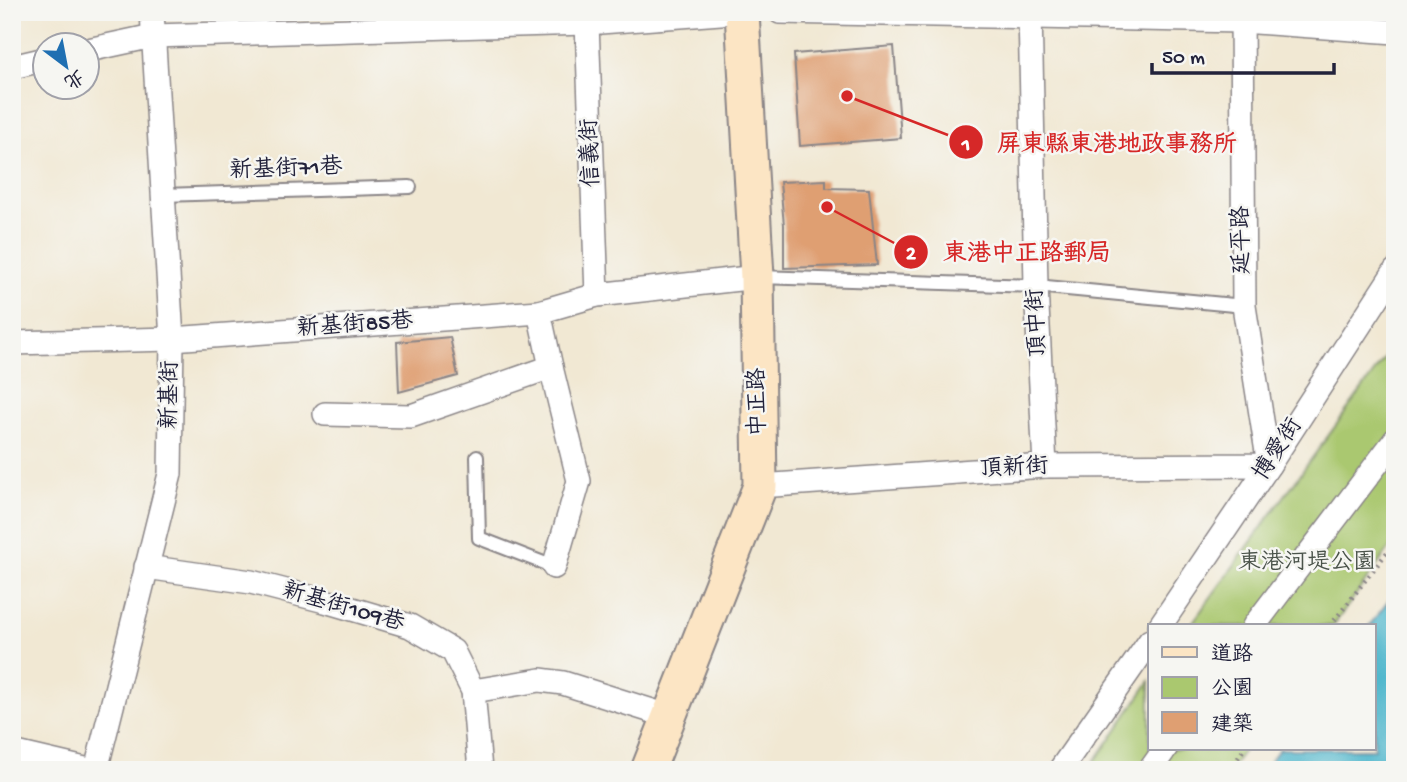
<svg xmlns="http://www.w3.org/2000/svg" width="1407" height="782" font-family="'Gochi Hand','LXGW WenKai TC',sans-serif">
	<rect width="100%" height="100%" fill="#f6f6f2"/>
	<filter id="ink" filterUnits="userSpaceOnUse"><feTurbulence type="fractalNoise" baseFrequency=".0143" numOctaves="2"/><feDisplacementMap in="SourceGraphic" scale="14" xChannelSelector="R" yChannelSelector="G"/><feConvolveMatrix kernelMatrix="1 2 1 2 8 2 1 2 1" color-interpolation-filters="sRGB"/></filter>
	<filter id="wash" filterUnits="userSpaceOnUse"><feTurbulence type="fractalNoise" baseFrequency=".00686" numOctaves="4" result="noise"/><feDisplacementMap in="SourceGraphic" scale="28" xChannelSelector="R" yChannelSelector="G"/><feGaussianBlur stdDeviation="1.57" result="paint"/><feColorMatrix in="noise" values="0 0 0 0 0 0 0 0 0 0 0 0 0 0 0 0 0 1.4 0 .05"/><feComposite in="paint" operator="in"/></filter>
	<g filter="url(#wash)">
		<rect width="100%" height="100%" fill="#f1e8d3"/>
		<g fill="#aac86f" stroke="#667555" stroke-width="2">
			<polygon points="1395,344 1395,541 1333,626 1190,626"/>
			<polygon points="1150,681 1150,749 1245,749 1230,770 1089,770"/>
		</g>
		<polygon fill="#4eb6cc" stroke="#386c84" stroke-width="2" points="1395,593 1395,770 1264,770 1279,749 1374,749 1374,626 1369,626"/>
		<g id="blocks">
			<g fill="#df9f72">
				<polygon points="894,46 901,138 800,146 794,54"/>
				<polygon points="826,180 826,188 869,189 877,265 784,268 784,225 780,182"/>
				<polygon points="450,337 458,376 399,392 397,342"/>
			</g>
		</g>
	</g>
	<g filter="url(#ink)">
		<use href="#blocks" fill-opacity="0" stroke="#8a8587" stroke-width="2"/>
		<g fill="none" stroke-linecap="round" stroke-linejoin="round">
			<g stroke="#8a8587" stroke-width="16">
				<g id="service">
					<polyline points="163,195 410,187"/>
					<polyline points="759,277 1036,286 1244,306"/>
					<polyline points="477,457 479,538 554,567"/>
				</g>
			</g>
			<g stroke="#8a8587" stroke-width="26">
				<g id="minor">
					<polyline points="780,12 1241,21 1395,32"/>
					<polyline points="1030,12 1036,286 1045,466"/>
					<polyline points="587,23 597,295"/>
					<polyline points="88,50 153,36 587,23 734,12"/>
					<polyline points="12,67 46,59"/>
					<polyline points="12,343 172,339 539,312 597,295 757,277"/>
					<polyline points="551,367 579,481 554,567"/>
					<polyline points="325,414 411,416 551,367 539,312"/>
					<polyline points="760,486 1045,466 1269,465 1244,306 1242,12"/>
					<polyline points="146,567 251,582 325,601 410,626 453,651 473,691 480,770"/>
					<polyline points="1160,626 1269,465 1395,271"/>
					<polyline points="1254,626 1395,440"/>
					<polyline points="473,691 540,680 563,683 668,716"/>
					<polyline points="12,752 89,770"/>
					<polyline points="96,770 170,474 172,339 152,12"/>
					<polyline points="1060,770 1150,641"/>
					<polyline points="1150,770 1165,749"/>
				</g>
			</g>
			<g stroke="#8a8587" stroke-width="37">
				<polyline id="secondary" points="648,770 760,486 757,277 742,12"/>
			</g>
			<g stroke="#8a8587" stroke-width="4.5" stroke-dasharray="2 5" stroke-linecap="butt">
				<polyline points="1330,626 1395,542"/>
				<polyline points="1230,770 1244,749"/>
			</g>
			<use href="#service" stroke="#fff" stroke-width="12"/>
			<use href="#minor" stroke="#fff" stroke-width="23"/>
			<use href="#secondary" stroke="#fce5c4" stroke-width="33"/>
		</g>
	</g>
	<g text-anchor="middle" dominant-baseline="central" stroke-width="5" stroke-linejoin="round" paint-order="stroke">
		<g font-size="23" fill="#22223b" stroke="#f6f6f2">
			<text transform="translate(592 153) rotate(-92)">信義街</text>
			<text transform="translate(286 170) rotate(-2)">新基街71巷</text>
			<text transform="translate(1243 240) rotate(-91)">延平路</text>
			<text transform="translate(1038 323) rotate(-93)">頂中街</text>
			<text transform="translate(355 326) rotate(-4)">新基街85巷</text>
			<text transform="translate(171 395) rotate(-89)">新基街</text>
			<text transform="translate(759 402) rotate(-91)">中正路</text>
			<text transform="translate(1279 450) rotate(-57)">博愛街</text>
			<text transform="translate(1014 469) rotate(-3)">頂新街</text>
			<text transform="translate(343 608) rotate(16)">新基街109巷</text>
		</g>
		<g font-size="23" fill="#4b544b" stroke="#f6f6f2">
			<text x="1307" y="563">東港河堤公園</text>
		</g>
	</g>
	<path fill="none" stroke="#d62828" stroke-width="2.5" d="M847 96L966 142M827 207L911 252"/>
	<g fill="#d62828" stroke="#f6f6f2" stroke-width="2.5">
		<circle cx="847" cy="96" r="7"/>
		<circle cx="827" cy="207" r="7"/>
		<circle cx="966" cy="142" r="18"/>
		<circle cx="911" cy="252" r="18"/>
	</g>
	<g font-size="21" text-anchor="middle" font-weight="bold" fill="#fff">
		<text x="966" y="150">1</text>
		<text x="911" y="259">2</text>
	</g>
	<g font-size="24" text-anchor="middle" font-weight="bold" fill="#d62828" stroke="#f6f6f2" stroke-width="5" stroke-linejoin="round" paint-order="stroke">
		<text x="1117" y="151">屏東縣東港地政事務所</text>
		<text x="1027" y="260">東港中正路郵局</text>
	</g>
	<rect width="1407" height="782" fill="none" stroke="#f6f6f2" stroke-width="42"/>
	<rect x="1148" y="624" width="228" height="126" fill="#f6f6f2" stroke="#a1a1a9" stroke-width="2"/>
	<rect x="1162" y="647" width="35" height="10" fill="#fce5c4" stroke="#a1a1a9" stroke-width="2"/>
	<text x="1211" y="660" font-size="21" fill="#22223b">道路</text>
	<rect x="1162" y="677" width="35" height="21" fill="#aac86f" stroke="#a1a1a9" stroke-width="2"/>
	<text x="1211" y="694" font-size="21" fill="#22223b">公園</text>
	<rect x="1162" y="712" width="35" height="21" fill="#df9f72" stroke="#a1a1a9" stroke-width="2"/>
	<text x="1211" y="730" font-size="21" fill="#22223b">建築</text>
	<g transform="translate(66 66) rotate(148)"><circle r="33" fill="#f6f6f2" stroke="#a1a1a9" stroke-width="2"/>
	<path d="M0-5L12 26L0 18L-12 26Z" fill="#1f6fb2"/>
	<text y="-10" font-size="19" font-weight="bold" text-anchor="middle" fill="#22223b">北</text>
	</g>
	<path d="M1152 63v10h182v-10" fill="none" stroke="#22223b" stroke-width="3.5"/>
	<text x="1162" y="63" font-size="21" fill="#22223b" stroke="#f6f6f2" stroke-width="5" paint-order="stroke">50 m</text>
</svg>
